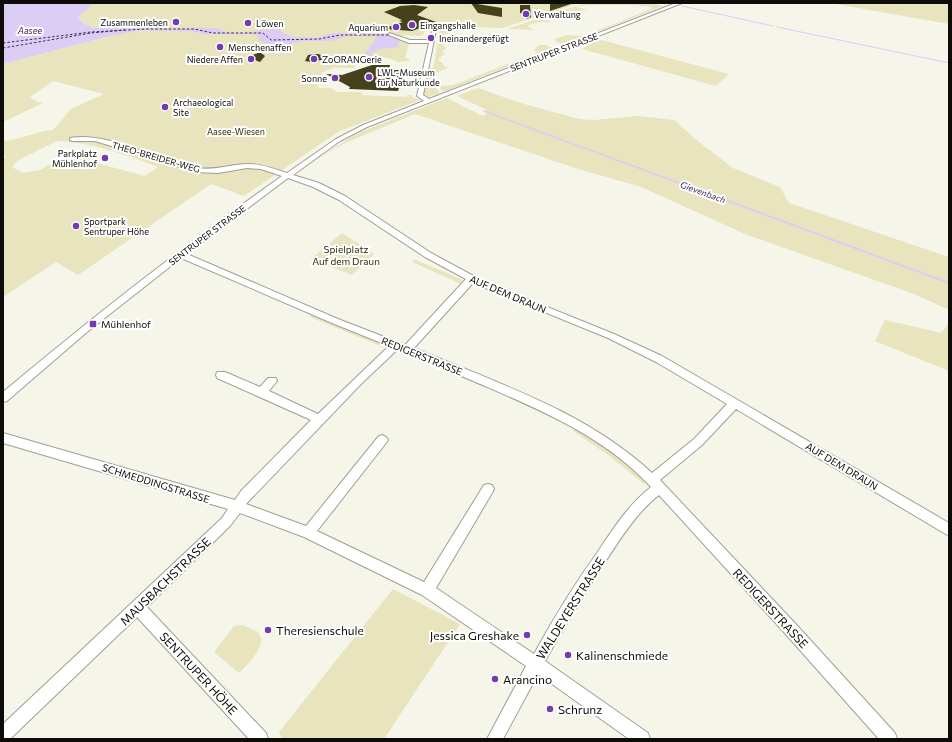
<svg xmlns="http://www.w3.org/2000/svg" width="952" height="742" font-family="Commissioner,sans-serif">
	<rect width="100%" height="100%" fill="#f6f5e9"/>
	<g fill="#e8e4be" fill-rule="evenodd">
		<path d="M 94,3 L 580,3 L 502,28 L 443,26 C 435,28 430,24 422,26 L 421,28 L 425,31 L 422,36 L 401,35 L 404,38 L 414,39 L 410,40 L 405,58 L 410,59 L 409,61 L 398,62 C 376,50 373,66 355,65 L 353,68 L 334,68 L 322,72 L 321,77 L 316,81 L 318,83 L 317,85 L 319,86 L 318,88 L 331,88 L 338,92 L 362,92 L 362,95 L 406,97 L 407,95 L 412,95 L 412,97 L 420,100 L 338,132 L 244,196 L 211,184 L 78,275 L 56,262 L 3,297 L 3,160 L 6,157 L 3,153 L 3,141 C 20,140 36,131 53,130 L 71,109 L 104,94 L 53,81 L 30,97 L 38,102 L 43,103 L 3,122 L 3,64 L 122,33 L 140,30 L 179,30 L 182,28 L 93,28 L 83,23 L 78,16 ZM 57,141 C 86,141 131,156 158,167 L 145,176 L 67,155 L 40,170 L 23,173 L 12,167 L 17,161 Z"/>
		<path d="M 585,3 L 651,3 L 663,6 L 566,44 L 556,42 L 555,39 L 566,35 L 584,36 L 653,8 C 648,4 590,5 580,6 L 577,7 L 588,10 L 565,12 L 563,14 L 570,16 L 554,16 L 546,19 L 552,22 L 539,22 L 528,25 L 528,26 L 533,30 L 507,29 Z"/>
		<polygon points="830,3 949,3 949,24"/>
		<polygon points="440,28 447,28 448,29 445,31 446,32 455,33 444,34 446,36 444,38 448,40 445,41 446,43 443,46 447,48 442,52 445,54 440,57 442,58 438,60 444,64 444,66 450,67 435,73 437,75 432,77 431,82 440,93 426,98 423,96 430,68 432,68 434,65"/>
		<polygon points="596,40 601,40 729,74 716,86 582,49"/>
		<polygon points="539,45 548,45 547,46 555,48 443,92 436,83 445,86 453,85 534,54 536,53 534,50"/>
		<polygon points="478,88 524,104 579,119 594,120 638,116 674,120 699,142 733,168 780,187 789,203 949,257 949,310 914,294 745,234 641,187 575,168 415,114 345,143 318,159 348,139 363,131 447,98 483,116 488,112 485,109 457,96"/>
		<polygon points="342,233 374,254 352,275 311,259"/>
		<polygon points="414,260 416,260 461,279 462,282 461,284 412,262"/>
		<polygon points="314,313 386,344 383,347 310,317"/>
		<polygon points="885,320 941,333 949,324 949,371 875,341"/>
		<polygon points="576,427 602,443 643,477 645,485 611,457 573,431"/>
		<polygon points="393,589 460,624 384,739 282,739 279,732"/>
		<path d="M 243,625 C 247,627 256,630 259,634 C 268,646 247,664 239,673 L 214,652 L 234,626 Z"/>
	</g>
	<path fill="#dccdf5" d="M 3,3 L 94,3 L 78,17 L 83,23 L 93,28 L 216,28 C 235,39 261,28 281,28 L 280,31 L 292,37 L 317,38 L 333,33 L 387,34 L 400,39 L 398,47 C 389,49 382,46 371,54 L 374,57 L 365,55 L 364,53 L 369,50 L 370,45 L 374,42 L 376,36 L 346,36 L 332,41 L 302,41 L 286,45 L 267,44 L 258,40 L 259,37 L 255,34 L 205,34 L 190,31 L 140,30 L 110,36 L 3,64 Z"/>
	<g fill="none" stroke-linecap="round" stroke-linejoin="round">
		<g stroke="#dccdf5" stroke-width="1">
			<polyline points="682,6 773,26"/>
			<polyline points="777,27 949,63"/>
		</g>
		<polyline stroke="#dccdf5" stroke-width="1.5" points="484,111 698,190"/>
		<polyline stroke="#dccdf5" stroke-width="2" points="696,189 949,283"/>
		<g stroke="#3e2859" stroke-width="1" stroke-dasharray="2.5 2" stroke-linecap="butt">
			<polyline points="3,43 91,32 146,29 194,29 213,33 263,33 271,40 319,39 340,35 391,35"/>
			<polyline points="3,48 91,33 125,30"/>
		</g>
	</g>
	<g fill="#45411a">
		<polygon points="471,3 502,8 502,17 478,13"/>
		<polygon points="550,3 571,3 571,4 550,11"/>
		<polygon points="414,5 428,7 417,15 436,22 430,24 424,22 423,26 419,27 420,28 412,31 385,29 385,28 403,22 399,21 402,20 384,12 400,6"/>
		<polygon points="520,5 530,5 531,17 527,19 524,17 523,14 520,13"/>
		<polygon points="258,53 261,53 265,56 260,62 247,57"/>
		<polygon points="315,54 318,54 331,58 311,62 305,61 308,55"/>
		<polygon points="372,65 390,65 389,70 406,70 402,85 400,85 398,91 349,89 350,87 326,74 342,75"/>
	</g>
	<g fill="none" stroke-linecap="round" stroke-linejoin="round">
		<g stroke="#a09f94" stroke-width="2">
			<path id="street" d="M 676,3 L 682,3 L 367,127 L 340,141 L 293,175 L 319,183 L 345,196 L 431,253 L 481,280 L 614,334 L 662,356 L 949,523 L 949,536 L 736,409 L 702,445 L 660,480 L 792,620 L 895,733 L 897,739 L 879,739 L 782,630 L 659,495 C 636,513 621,538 605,562 C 584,594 564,628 545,661 L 648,733 L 650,739 L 629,739 L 538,674 L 503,739 L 487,739 L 526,666 L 422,595 L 304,537 L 240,513 L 230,526 L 147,607 L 266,733 L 268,739 L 249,739 L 137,617 L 10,739 L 3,739 L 3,724 L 222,518 L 228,509 L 3,443 L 3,433 L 235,500 L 241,491 L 311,420 L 217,378 L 216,375 L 217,372 L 225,372 L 260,387 L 268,378 L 276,378 L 277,381 L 269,391 L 318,414 L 389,346 L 332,323 L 181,258 L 87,332 L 7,401 L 3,402 L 3,392 C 94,316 186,244 282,176 L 261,169 L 247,168 L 218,173 L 196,172 L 95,141 L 72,141 L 70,140 L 70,138 C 107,131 159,161 197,168 C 215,171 231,164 248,164 C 262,164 274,169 287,173 L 336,139 L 363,125 L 424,101 L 417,96 L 429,43 L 409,43 L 389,35 L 389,33 L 410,40 L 430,40 L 432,31 L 424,26 L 424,24 L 428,24 L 436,30 L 423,95 L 429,99 ZM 288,178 L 313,187 L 339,200 L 425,257 L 466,279 L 405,345 L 338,319 L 187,254 ZM 473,283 L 608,338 L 656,362 L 727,404 L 694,439 L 652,473 C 585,411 497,383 414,348 ZM 398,349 C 427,361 456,374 485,386 C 545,412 606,438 651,487 C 628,505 613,529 597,553 C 574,585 553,619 534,654 L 436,588 L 492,493 L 494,489 L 492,485 L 488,484 L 484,485 L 424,582 L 317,531 L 386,443 L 388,440 L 386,437 L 382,435 L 378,437 L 306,526 L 246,504 L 361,384 Z"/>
		</g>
		<use href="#street" fill="#fff" fill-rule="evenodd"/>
	</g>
	<g fill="#743bb1" stroke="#fff" stroke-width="1.5">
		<circle cx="526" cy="14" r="4"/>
		<circle cx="176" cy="22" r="4"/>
		<circle cx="248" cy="23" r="4"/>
		<circle cx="412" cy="25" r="4"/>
		<circle cx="396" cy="27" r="4"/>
		<circle cx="431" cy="38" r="4"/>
		<circle cx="220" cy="47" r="4"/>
		<circle cx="251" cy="59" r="4"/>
		<circle cx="314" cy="59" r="4"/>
		<circle cx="369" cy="77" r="4"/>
		<circle cx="335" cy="78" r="4"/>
		<circle cx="165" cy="107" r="4"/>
		<circle cx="105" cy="158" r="4"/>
		<circle cx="76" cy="226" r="4"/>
		<rect x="89" y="320" width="8" height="8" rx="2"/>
		<circle cx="268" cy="630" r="4"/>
		<circle cx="527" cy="635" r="4"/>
		<circle cx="568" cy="655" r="4"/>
		<circle cx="495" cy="679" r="4"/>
		<circle cx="550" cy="709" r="4"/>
	</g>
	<g text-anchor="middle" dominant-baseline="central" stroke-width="4" stroke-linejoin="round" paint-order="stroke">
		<g font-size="9" fill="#0d0c08" stroke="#fff" text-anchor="start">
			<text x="534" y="14">Verwaltung</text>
			<text x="168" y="22" text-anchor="end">Zusammenleben</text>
			<text x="256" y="23">Löwen</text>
			<text x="420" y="25">Eingangshalle</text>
			<text x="388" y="27" text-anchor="end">Aquarium</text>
			<text x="439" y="38">Ineinandergefügt</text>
			<text x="228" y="47">Menschenaffen</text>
			<text x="243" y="59" text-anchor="end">Niedere Affen</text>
			<text x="322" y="59">ZoORANGerie</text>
			<text x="377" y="72">LWL-Museum<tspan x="377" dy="10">für Naturkunde</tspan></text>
			<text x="327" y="78" text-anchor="end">Sonne</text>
			<text x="173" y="102">Archaeological<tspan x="173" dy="10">Site</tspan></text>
			<text x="97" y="153" text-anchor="end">Parkplatz<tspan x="97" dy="10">Mühlenhof</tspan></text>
			<text x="84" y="221">Sportpark<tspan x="84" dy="10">Sentruper Höhe</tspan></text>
		</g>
		<g font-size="9" font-style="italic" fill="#3e2859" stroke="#fff">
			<text x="30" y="30">Aasee</text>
			<text transform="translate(703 192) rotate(20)">Gievenbach</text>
		</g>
		<g font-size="9" fill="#0d0c08" stroke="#fff">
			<text transform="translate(554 52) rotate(-21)">SENTRUPER STRASSE</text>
			<text transform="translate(156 157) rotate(16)">THEO-BREIDER-WEG</text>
			<text transform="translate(207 235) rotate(-37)">SENTRUPER STRASSE</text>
		</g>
		<g font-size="9" fill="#312d0a" stroke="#fff">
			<text x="236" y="131">Aasee-Wiesen</text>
		</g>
		<g font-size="10" fill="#312d0a" stroke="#fff">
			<text x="346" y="249">Spielplatz<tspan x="346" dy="12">Auf dem Draun</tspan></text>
		</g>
		<g font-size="10" fill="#0d0c08" stroke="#fff">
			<text transform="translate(508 294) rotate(23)">AUF DEM DRAUN</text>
			<text transform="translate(422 356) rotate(22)">REDIGERSTRASSE</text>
			<text transform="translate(842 466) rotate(31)">AUF DEM DRAUN</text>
			<text transform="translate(156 483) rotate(17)">SCHMEDDINGSTRASSE</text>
		</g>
		<g font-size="10" fill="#0d0c08" stroke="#fff" text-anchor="start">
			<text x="101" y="324">Mühlenhof</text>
		</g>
		<g font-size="12" fill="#0d0c08" stroke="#fff">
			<text transform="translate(165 581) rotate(-44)">MAUSBACHSTRASSE</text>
			<text transform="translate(570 608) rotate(-58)">WALDEYERSTRASSE</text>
			<text transform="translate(771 608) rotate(47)">REDIGERSTRASSE</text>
			<text transform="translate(199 673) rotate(47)">SENTRUPER HÖHE</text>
		</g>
		<g font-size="12" fill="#0d0c08" stroke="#fff" text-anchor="start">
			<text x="276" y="630">Theresienschule</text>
			<text x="519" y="635" text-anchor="end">Jessica Greshake</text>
			<text x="576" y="655">Kalinenschmiede</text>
			<text x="503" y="679">Arancino</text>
			<text x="558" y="709">Schrunz</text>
		</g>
	</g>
	<rect width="952" height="742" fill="none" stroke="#0d0c08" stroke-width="8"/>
</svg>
